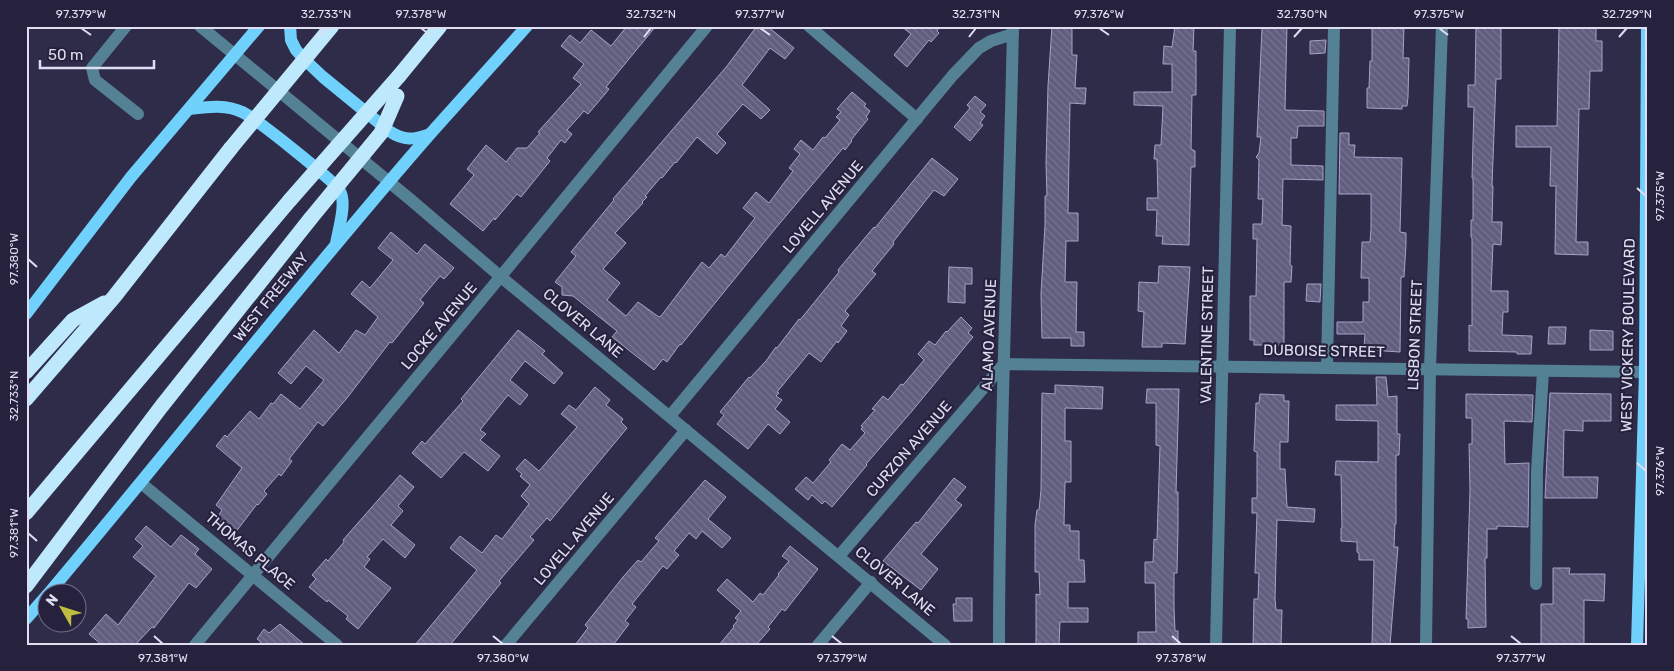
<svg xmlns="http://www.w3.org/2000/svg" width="1674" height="671" font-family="Rubik,sans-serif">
	<defs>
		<pattern id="building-back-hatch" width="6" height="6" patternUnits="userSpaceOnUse" patternTransform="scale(1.25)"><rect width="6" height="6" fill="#605d7e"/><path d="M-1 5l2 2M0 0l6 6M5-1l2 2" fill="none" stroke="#767491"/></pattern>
	</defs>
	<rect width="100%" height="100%" fill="#2f2c49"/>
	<g fill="url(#building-back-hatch)" stroke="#a5a2c6">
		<polygon points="627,26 656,26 606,87 609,89 605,94 588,114 584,111 567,130 572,134 565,143 561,140 547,158 550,161 521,197 517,194 495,220 494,218 483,231 450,204 474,175 467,169 486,145 506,162 517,148 527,148 540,133 538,132 581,84 573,78 584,64 561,46 570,35 580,43 591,30 611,46"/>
		<polygon points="757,26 767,26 794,48 785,59 770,48 742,85 770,110 761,119 743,104 717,134 726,143 717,154 697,137 676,163 675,162 662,178 661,177 645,196 647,197 642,202 643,203 615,233 626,243 603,269 620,283 607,300 626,316 638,302 659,317 661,316 702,262 709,268 721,254 725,257 755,218 743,208 756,192 769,203 793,171 789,168 800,154 794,149 801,140 813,150 823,137 825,138 840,120 836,117 841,112 837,109 852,92 866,104 864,106 870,111 866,117 868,119 851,140 852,141 845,150 843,148 775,229 681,345 680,344 667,362 663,359 654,370 612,337 617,331 573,296 562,295 562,287 555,282 576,256 571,252 614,200 613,199 727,66"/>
		<polygon points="901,26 940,26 937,31 939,33 931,42 929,40 907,67 894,55 911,34"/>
		<polygon points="1052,26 1072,26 1072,55 1077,55 1075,88 1086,88 1085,104 1070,103 1068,213 1078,213 1078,241 1066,241 1065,282 1077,282 1076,332 1084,332 1084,346 1071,346 1071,338 1042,338 1041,294 1045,225 1045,196 1047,196 1046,164 1048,86"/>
		<polygon points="1175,26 1194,26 1193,51 1196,51 1196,95 1192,95 1191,149 1195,151 1195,167 1191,167 1189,245 1162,244 1163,236 1156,236 1157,210 1147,210 1147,198 1158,198 1157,159 1154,159 1155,145 1161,145 1163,106 1134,105 1134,92 1172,92 1172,64 1163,64 1164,46 1172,47"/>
		<polygon points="1263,26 1287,26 1285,110 1324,111 1324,126 1298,126 1297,138 1291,138 1291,165 1323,166 1323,180 1283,179 1282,225 1291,226 1290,265 1292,266 1291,282 1284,282 1284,344 1282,345 1254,345 1254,340 1250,340 1250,296 1256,296 1257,239 1253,239 1253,224 1262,224 1263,199 1258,199 1259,160 1256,157 1259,153 1261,137 1257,137 1262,28"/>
		<polygon points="1372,26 1404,26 1403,58 1409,58 1408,97 1407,106 1402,106 1402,109 1367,108 1367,88 1369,88 1370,61 1372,61"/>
		<polygon points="1476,26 1501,26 1501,79 1496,79 1492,186 1493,186 1492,222 1502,222 1501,245 1493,244 1491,291 1508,291 1508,312 1503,312 1502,335 1532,336 1531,354 1517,354 1517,352 1469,351 1469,325 1472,326 1472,238 1471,237 1471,220 1473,220 1473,178 1472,178 1474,107 1468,107 1468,85 1475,85"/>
		<polygon points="1559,26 1596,26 1596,41 1602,41 1602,71 1590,71 1589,109 1579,109 1576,242 1588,242 1588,255 1555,254 1556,186 1550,186 1551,147 1516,147 1516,126 1557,126"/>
		<polygon points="1326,40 1325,53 1310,54 1310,41"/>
		<polygon points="975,96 986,105 980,112 985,116 980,123 983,125 970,141 954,127 970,108 967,105"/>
		<polygon points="1340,133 1349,133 1349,145 1355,145 1354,157 1402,158 1400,232 1406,233 1406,244 1404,277 1401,277 1400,352 1369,350 1370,348 1364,348 1365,334 1337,334 1337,322 1363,322 1363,302 1369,302 1369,278 1361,278 1362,242 1370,242 1371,229 1371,194 1339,194"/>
		<polygon points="932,158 958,179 944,196 934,190 893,242 894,244 872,271 876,274 845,311 849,315 841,326 847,331 838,343 837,341 821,362 809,353 777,392 779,393 776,396 782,400 775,409 790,422 780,434 768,424 748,449 717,424 724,415 720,412 749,377 750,378 766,361 776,347 777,348 799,319 800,320 839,272 838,270 874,227 875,228"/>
		<polygon points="391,232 417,254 425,244 454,268 444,279 440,276 420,300 424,303 392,343 390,342 347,398 323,426 318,422 289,459 292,461 281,476 279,474 264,491 267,494 258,505 257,504 235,533 216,519 222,510 216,505 242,468 216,446 225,435 227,437 250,411 259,419 271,403 273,404 281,394 300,409 324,380 306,366 291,384 278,373 314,330 339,353 356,330 365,335 378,317 351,294 362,281 370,288 393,260 378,248"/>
		<polygon points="1159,266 1190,267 1185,344 1162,343 1162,347 1142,347 1144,312 1138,311 1139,282 1158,283"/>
		<polygon points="949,267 972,268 972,284 965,284 965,303 948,302"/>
		<polygon points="1307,284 1321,284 1320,302 1306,301"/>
		<polygon points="961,317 972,328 968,333 973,337 912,411 866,464 867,465 832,507 825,501 822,504 812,495 808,500 795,489 806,477 813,483 831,462 829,460 842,444 850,450 865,433 861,429 863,427 861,426 875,410 872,409 883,396 888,400 901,384 903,385 924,360 918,354 929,341 935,345 946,331 947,332"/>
		<polygon points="1549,327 1566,327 1565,344 1548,344"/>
		<polygon points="518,330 545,351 542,354 563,373 554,384 525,361 510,380 528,395 520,405 508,395 480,430 486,434 480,440 500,456 488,471 464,452 441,478 412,453 422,441 425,444 463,401 461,399"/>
		<polygon points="1590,330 1613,331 1613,350 1590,350"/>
		<polygon points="1376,377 1386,377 1388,397 1397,396 1397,434 1400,434 1399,455 1396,455 1396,524 1395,524 1394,547 1398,547 1390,645 1372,645 1374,560 1359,560 1359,553 1357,552 1357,542 1341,541 1341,528 1342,528 1341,475 1335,475 1336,461 1378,462 1378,421 1336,420 1336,405 1377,405"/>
		<polygon points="1055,385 1103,387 1102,409 1065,408 1065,441 1071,441 1071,482 1065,482 1064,525 1070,525 1070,531 1079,531 1079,560 1084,560 1085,582 1068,582 1068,608 1088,608 1088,622 1060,622 1059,645 1036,645 1036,594 1040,595 1039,572 1035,572 1035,525 1037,510 1039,510 1041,490 1042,393 1055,394"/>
		<polygon points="595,387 610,400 606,405 623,419 621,422 627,428 550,521 547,518 530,537 534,540 499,581 501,583 450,645 415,645 477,570 450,548 460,536 482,553 496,535 502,539 529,504 521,496 530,485 520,476 522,474 516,469 525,459 539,471 577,427 561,414 569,405 576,410"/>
		<polygon points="1147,389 1179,389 1176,492 1178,492 1178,529 1177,573 1174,573 1174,607 1175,631 1178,631 1178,645 1138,645 1138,632 1156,632 1155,583 1145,583 1145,562 1153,562 1154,539 1157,540 1160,446 1156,445 1156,403 1146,403"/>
		<polygon points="1550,393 1611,394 1611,421 1583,421 1583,431 1564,430 1563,477 1598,477 1597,498 1545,498"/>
		<polygon points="1260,394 1284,395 1284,401 1289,401 1288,442 1280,442 1280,469 1285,469 1287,507 1315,509 1314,522 1277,520 1275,599 1276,610 1282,610 1281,645 1253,645 1254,599 1258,599 1259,573 1255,573 1257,513 1252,513 1252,498 1257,498 1257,452 1254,451 1256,403 1259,403"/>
		<polygon points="1466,394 1533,395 1532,422 1504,421 1505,464 1529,463 1528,527 1497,526 1497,529 1487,529 1487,558 1485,558 1486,627 1468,628 1468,619 1466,619 1470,490 1469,444 1472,444 1472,418 1466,418"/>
		<polygon points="400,475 414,487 398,506 403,511 391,525 415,545 405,558 383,539 367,557 370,559 364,567 391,588 358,629 346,619 348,616 328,600 327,602 309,587 316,579 312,575 326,559 328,561 344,542 343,540"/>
		<polygon points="954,478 966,487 955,500 962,505 921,554 938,569 921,590 883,561 916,522 918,523"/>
		<polygon points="705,480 726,497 708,519 731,538 722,548 702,531 696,539 689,533 674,551 679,555 667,569 663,566 632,604 636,607 625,621 629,624 613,645 575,645 588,628 585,625 623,577 638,560 641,562 659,541 655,538"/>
		<polygon points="146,526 171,547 181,535 199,549 195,554 212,569 196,588 189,583 154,628 152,627 135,645 102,645 89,634 106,614 118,625 156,576 133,557 143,546 135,539"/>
		<polygon points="790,546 818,569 785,611 782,609 768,627 770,629 756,645 719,645 734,627 733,626 738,620 735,618 741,611 717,590 727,579 753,602 760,593 763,595 779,575 778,574 789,561 782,556"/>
		<polygon points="1553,568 1570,568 1569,574 1605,574 1604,601 1584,600 1584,645 1541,645 1541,604 1553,604"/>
		<polygon points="956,598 972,598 972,621 954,621 953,604 956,604"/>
		<polygon points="280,624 305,645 259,645 261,642 257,639 264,629 269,633"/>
	</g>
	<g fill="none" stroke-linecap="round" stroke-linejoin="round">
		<g stroke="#558195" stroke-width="12">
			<polyline points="126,26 92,68 95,80 138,114"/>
			<polyline points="200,26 411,200 501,277 945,645"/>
			<polyline points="809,26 917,119"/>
			<polyline points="1327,368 1334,26"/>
			<polyline points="670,416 953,75 979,48 991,41 1013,34"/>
			<polyline points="141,483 337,645"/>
			<polyline points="839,556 1004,364 1645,372"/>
			<polyline points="1536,584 1537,471 1543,371"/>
			<polyline points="195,645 492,287 707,26"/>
			<polyline points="506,645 686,430"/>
			<polyline points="818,645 871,582"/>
			<path d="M 999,645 C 999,439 1009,232 1013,26"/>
			<polyline points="1216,645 1230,26"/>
			<polyline points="1426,645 1430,369 1442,26"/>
		</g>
		<g stroke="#70d1fc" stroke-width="12">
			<path d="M 290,26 L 291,40 L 296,50 L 305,60 L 323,77 L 389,131 C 404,141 414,140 430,134"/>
			<path d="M 189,109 C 207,107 225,104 242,112 C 253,116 337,183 340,191 C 347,204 338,230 336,244"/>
			<polyline points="26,314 131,177 259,26"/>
			<path d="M 48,594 C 177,441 300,283 431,133 C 463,97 495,62 527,26"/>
			<polyline points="26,619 48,594"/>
			<polyline points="1637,645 1645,372 1647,26"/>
		</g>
		<g stroke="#bee8fc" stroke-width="15">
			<polyline points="399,76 440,26"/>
			<polyline points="26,372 73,320 104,303"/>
			<polyline points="26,399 114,297 231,148"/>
			<polyline points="26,513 290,200"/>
			<polyline points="26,586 161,407 311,218"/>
		</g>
		<g stroke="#bee8fc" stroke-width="15">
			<polyline points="231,148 332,26"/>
			<polyline points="290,200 399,76"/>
			<polyline points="311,218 381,133 397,96"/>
		</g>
	</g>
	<path fill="none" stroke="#e0def2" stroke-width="2" d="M 81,28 L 91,35M 421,28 L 430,35M 760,28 L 770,35M 1099,28 L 1109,35M 1439,28 L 1448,35M 318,37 L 326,28M 644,37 L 651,28M 969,37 L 976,28M 1294,37 L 1302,28M 1619,37 L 1627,28M 1637,188 L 1646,196M 28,259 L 37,267M 28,396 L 35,387M 1637,463 L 1646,471M 28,533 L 37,541M 154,636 L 163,644M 493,636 L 503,644M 832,636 L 842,644M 1172,636 L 1181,644M 1511,636 L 1521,644"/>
	<g text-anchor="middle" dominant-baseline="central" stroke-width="4.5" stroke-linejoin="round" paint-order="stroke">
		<g font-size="15" fill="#e0def2" stroke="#26223e">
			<text transform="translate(823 207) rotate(-50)">LOVELL AVENUE</text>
			<text transform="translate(271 297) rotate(-51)">WEST FREEWAY</text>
			<text transform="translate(583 323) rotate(40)">CLOVER LANE</text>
			<text transform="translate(439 326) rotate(-50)">LOCKE AVENUE</text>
			<text transform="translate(989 335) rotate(-88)">ALAMO AVENUE</text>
			<text transform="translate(1207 335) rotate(-89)">VALENTINE STREET</text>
			<text transform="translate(1415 335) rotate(-88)">LISBON STREET</text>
			<text transform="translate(1628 335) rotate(-89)">WEST VICKERY BOULEVARD</text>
			<text transform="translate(1324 351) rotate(1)">DUBOISE STREET</text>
			<text transform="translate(909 449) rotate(-49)">CURZON AVENUE</text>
			<text transform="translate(574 539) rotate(-50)">LOVELL AVENUE</text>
			<text transform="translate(250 551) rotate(40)">THOMAS PLACE</text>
			<text transform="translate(895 581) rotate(40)">CLOVER LANE</text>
		</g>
	</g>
	<rect width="1674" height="671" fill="none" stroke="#26223e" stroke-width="55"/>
	<g transform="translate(62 608) rotate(309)"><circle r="24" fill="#26223e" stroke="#706d86"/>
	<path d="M0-4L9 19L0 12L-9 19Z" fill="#c0be41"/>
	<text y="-8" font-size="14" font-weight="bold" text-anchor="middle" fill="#e0def2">N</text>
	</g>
	<path d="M40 60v8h114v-8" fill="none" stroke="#e0def2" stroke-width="2.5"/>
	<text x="48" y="60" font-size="15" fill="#e0def2" stroke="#26223e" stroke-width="4" paint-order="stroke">50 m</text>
	<rect x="28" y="28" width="1618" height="616" fill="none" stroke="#e0def2" stroke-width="2"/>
	<g font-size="12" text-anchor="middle" fill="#e0def2">
		<text x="81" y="18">97.379°W</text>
		<text x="326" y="18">32.733°N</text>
		<text x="421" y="18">97.378°W</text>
		<text x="651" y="18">32.732°N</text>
		<text x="760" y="18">97.377°W</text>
		<text x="976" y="18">32.731°N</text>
		<text x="1099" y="18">97.376°W</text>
		<text x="1302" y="18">32.730°N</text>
		<text x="1439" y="18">97.375°W</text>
		<text x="1627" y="18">32.729°N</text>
		<text transform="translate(1660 196) rotate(-90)" y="4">97.375°W</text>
		<text transform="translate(14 259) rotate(-90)" y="4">97.380°W</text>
		<text transform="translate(14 396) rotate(-90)" y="4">32.733°N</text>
		<text transform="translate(1660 471) rotate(-90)" y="4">97.376°W</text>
		<text transform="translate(14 533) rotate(-90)" y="4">97.381°W</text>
		<text x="163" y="662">97.381°W</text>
		<text x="503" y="662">97.380°W</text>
		<text x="842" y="662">97.379°W</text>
		<text x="1181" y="662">97.378°W</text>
		<text x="1521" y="662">97.377°W</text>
	</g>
</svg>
